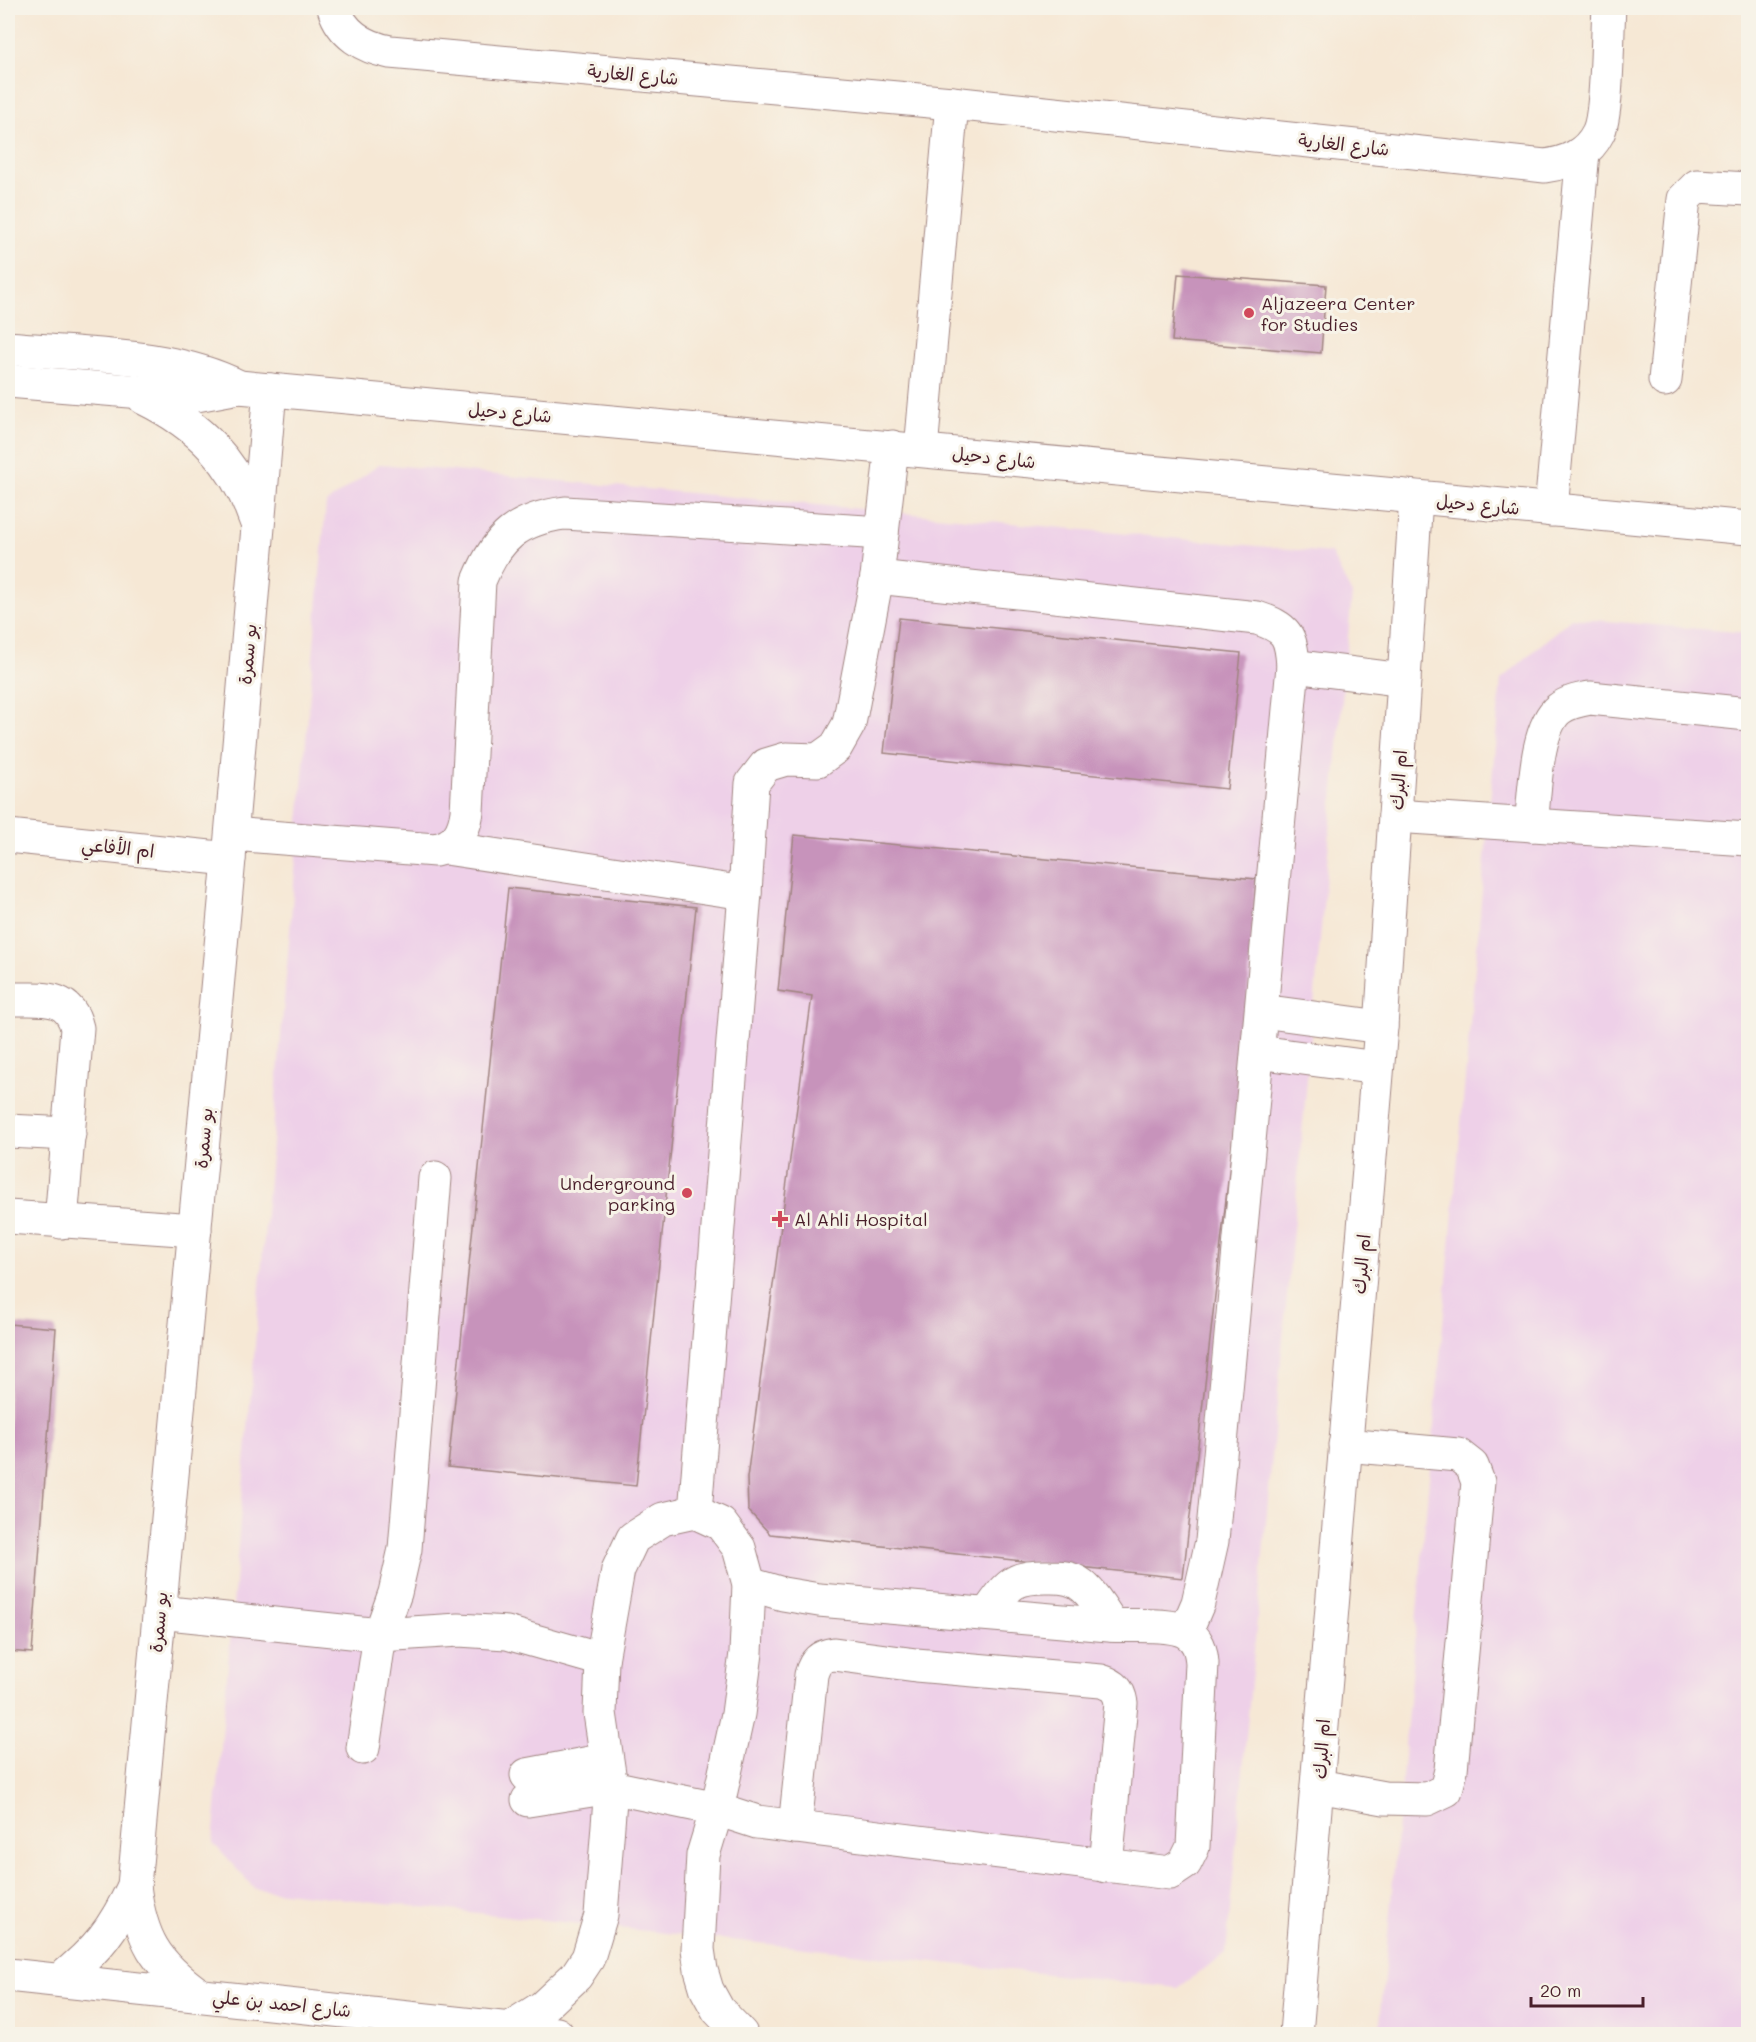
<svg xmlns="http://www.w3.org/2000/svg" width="1756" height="2042" font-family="Mali,'Playpen Sans Arabic',sans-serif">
	<rect width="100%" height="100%" fill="#f7f3e8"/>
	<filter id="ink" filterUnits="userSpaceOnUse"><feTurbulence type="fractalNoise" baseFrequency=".0167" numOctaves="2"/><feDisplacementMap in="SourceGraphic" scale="12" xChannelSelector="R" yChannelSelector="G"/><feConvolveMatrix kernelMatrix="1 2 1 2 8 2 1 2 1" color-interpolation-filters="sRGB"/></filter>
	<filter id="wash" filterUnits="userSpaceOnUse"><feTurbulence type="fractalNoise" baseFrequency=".008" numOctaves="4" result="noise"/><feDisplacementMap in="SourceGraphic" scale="24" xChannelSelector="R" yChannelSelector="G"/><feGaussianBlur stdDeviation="1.35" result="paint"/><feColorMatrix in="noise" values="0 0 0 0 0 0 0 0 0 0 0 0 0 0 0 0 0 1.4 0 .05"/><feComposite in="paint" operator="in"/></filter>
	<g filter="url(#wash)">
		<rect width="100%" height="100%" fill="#f6e8d5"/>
		<g fill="#eed0e8">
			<polygon points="380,464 1331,553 1352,594 1226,1953 1178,1988 255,1889 213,1843 326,503"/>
			<polygon points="1571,618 1748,633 1748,2034 1379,2034 1501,680"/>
		</g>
		<g id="blocks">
			<g fill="#c793bb">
				<polygon points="1178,274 1326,285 1321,353 1172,341"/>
				<polygon points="899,618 1241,653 1227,789 884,753"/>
				<polygon points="794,835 1256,879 1245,1031 1183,1578 770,1534 748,1510 747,1478 812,996 778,991"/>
				<polygon points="508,888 696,907 636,1486 448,1467"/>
				<polygon points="8,1324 56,1328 32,1653 8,1651"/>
			</g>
		</g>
	</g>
	<g filter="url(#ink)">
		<use href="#blocks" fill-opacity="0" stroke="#a08480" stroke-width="1.5"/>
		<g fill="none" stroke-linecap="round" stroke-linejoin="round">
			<g stroke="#a08480" stroke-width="35">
				<g id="minor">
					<path d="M 334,8 C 342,34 364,47 390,52 L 952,103 L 1545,166 C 1567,163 1587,155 1598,133 C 1608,114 1607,34 1609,8"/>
					<path d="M 8,348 C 81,355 173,353 239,387"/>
					<polyline points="1665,380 1684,199 1697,186 1748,189"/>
					<polyline points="8,381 191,396 239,387 1748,528"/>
					<path d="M 144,398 C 199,425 236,462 256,521"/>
					<polyline points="921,450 952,103"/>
					<polyline points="1551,510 1583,152"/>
					<path d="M 877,577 L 1257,618 C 1287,628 1291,635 1293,666 L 1212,1541 L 1198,1603 L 1186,1631"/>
					<polyline points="1293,666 1404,680"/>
					<polyline points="1395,816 1748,839"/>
					<path d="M 1531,825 C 1535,795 1535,728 1559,709 C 1568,702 1579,700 1590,698 L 1748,714"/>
					<path d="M 232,834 L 435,850 C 456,846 464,833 467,812 L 479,581 C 497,537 518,519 565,513 L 882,533"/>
					<polyline points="8,836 229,859"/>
					<polyline points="446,848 745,893"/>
					<path d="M 8,999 C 38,1000 69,992 77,1028 L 61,1222"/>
					<polyline points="1262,1011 1381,1027"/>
					<polyline points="1258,1052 1377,1068"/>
					<polyline points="8,1131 69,1134"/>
					<polyline points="435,1178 405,1549 395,1593 380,1635 459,1630 507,1633 602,1660"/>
					<polyline points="8,1217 195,1230"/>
					<polyline points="695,1512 745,893 752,783 766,765 786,759 818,760 836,747 849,724 877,577 892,447"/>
					<polyline points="159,1612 380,1635 363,1748"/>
					<path d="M 988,1613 C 1009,1584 1012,1576 1051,1577 C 1063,1577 1075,1578 1085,1588 C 1096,1598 1104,1613 1112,1625"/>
					<polyline points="527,1775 606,1760"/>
					<polyline points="1318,1786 1384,1798 1427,1799 1446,1790 1451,1770 1478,1482 1472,1466 1458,1455 1345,1445"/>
					<path d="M 528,1800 L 611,1787 L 717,1809 L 757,1822 L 1170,1873 L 1185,1863 L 1193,1847 L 1202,1663 C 1201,1650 1198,1639 1186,1632 C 1169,1622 1129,1627 1109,1625 C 1012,1617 916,1608 819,1600 L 783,1594 L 749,1584"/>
					<path d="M 795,1827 L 811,1675 C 815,1661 820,1656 834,1654 L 916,1665 L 1101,1681 C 1114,1685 1119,1690 1121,1703 L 1106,1866"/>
					<polyline points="8,1975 557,2034"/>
					<path d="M 60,1980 C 98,1949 113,1930 134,1886"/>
					<path d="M 198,1994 C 155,1963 141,1939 134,1886 L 229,859 L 270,390"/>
					<polyline points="510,2028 543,2007 576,1976 588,1958 601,1915 611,1787 600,1713 602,1660 618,1570 633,1538 663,1519 695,1512 721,1524 739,1548 749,1584 746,1653 738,1714 717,1809 703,1855 698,1949 701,1970 707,1990 718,2010 741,2034"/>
					<polyline points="1296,2034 1381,1027 1416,498"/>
				</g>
			</g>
			<use href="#minor" stroke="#fff" stroke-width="33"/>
		</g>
	</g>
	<g fill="#d1495b" stroke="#f7f3e8" stroke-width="2">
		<circle cx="1249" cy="313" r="6"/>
		<circle cx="687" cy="1193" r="6"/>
		<path d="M777 1210h6v6h6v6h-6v6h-6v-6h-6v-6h6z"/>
	</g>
	<g text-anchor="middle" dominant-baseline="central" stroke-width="6" stroke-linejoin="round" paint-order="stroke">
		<g font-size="18" fill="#4a1f2b" stroke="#f7f3e8">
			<text transform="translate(633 74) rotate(5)">شارع الغارية</text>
			<text transform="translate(1344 144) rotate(6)">شارع الغارية</text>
			<text transform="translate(510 412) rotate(5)">شارع دحيل</text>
			<text transform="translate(994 457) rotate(6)">شارع دحيل</text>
			<text transform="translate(1478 504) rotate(5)">شارع دحيل</text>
			<text transform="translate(247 654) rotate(-85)">بو سمرة</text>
			<text transform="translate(1398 780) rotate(-86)">ام البرك</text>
			<text transform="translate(118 847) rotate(6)">ام الأفاعي</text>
			<text transform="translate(203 1138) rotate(-85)">بو سمرة</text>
			<text transform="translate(1361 1264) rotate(-85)">ام البرك</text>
			<text transform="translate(158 1622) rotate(-85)">بو سمرة</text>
			<text transform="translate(1321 1749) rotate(-86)">ام البرك</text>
			<text transform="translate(282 2003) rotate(6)">شارع احمد بن علي</text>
		</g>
		<g font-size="18" fill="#4a1f2b" stroke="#f7f3e8" text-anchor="start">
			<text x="1261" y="303">Aljazeera Center<tspan x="1261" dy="21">for Studies</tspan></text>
			<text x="675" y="1183" text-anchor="end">Underground<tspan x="675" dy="21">parking</tspan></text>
			<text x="794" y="1219">Al Ahli Hospital</text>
		</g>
	</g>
	<rect width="1756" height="2042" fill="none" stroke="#f7f3e8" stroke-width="30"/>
	<path d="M1531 1997v9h112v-9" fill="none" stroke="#4a1f2b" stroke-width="3"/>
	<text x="1540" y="1997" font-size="18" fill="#4a1f2b" stroke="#f7f3e8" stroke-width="4.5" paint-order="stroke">20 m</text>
</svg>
